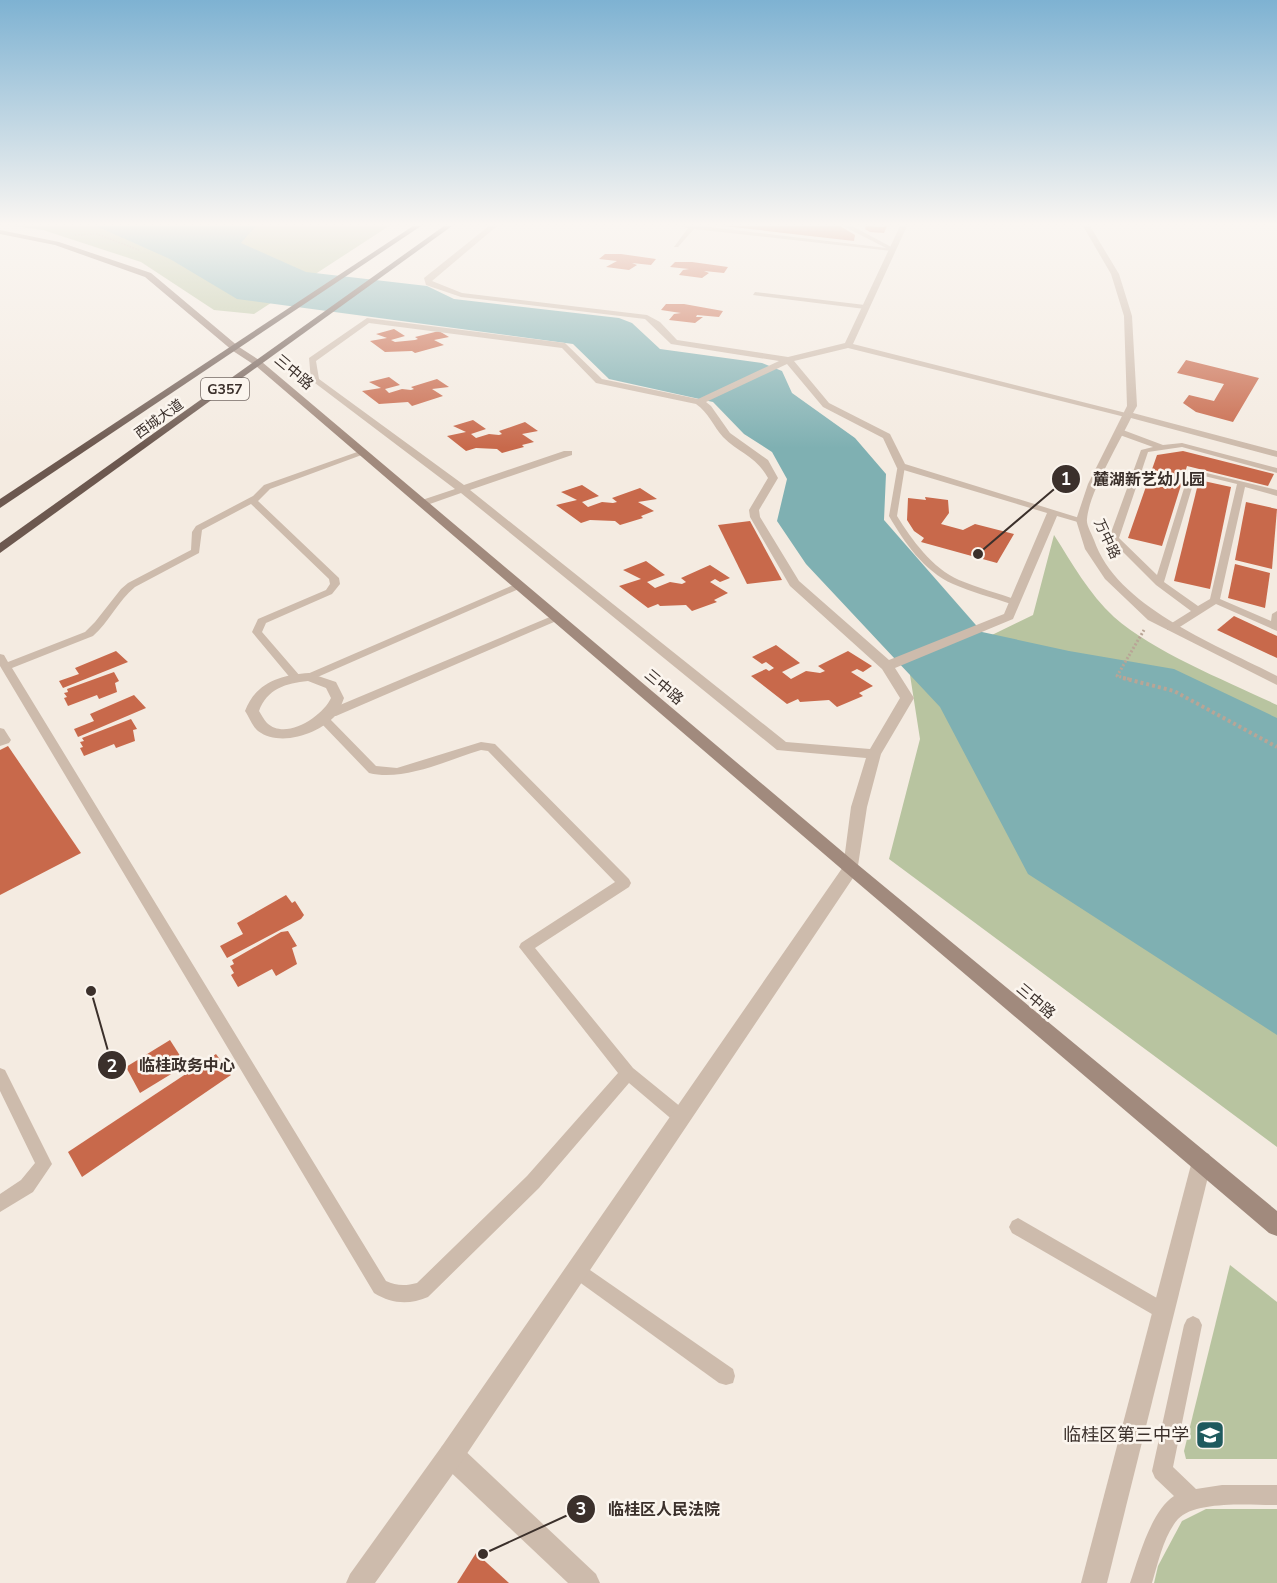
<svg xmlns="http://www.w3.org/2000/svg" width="1277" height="1583" font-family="'Nunito Sans','Noto Sans SC',sans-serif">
	<rect width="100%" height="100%" fill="#f4ebe1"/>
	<g fill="#b8c4a0">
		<polygon points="14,226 389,226 254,314 214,310 141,262 43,230"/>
		<path d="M 1054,535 C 1072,563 1089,594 1114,617 C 1155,653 1227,681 1277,705 L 1277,1147 L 889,859 L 920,739 L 910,675 L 1033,615 Z"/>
		<polygon points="1230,1265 1277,1302 1277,1459 1186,1459 1184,1451"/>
		<polygon points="1206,1509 1277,1509 1277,1583 1154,1583 1158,1566 1182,1521"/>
	</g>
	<polygon fill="#7fb0b2" points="96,226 256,226 241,243 306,272 427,286 454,299 619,318 632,323 660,349 762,363 782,371 792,393 855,438 886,474 884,520 982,632 1069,651 1174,669 1277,718 1277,1035 1028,874 940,707 806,564 777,521 787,479 772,452 744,434 713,402 609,379 573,344 237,299 170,259"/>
	<g fill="#c8694b">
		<polygon points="724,226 840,226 855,235 854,241"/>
		<polygon points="866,226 884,227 887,226 884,233 870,232 865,229"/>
		<polygon points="605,254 621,254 656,259 651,265 632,263 637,265 629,270 606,267 617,261 599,259"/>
		<polygon points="675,262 692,262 728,267 724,273 704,271 709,273 702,278 679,275 683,270 689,269 670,267"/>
		<polygon points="666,304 684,304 723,311 719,317 697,315 696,317 703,317 695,323 669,320 674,314 681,313 661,310"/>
		<polygon points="394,329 405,336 391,340 395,342 415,340 418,339 415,337 439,331 449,337 434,340 444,345 415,353 412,351 385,352 370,341 387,338 376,334"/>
		<polygon points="1186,360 1259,378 1233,422 1196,412 1183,403 1189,395 1214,401 1224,384 1177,373"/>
		<polygon points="389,377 400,385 385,389 389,393 402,389 411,390 414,389 411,387 437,379 449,387 432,389 443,396 412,406 408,402 379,404 362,391 381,388 369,382"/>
		<polygon points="473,420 486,429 471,434 476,438 489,434 499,435 502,434 499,431 525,422 538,431 522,434 534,442 522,445 524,447 502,453 497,449 476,448 466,451 447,436 466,432 453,426"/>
		<polygon points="1183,451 1274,474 1268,486 1187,466 1162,546 1128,538 1157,455"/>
		<polygon points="1199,480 1231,487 1210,589 1174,581"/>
		<polygon points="582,485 599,496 582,502 588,507 602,502 613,503 617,502 612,498 640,488 657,499 638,502 654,511 641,516 643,518 620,525 615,521 590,520 581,523 556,505 577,500 561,492"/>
		<polygon points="925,497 948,500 949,513 941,524 963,530 975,524 1014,534 997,563 921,542 924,538 914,531 907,520 908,498 926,500"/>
		<polygon points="1246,502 1277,509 1272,569 1235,560"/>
		<polygon points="750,521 782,580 747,584 718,525"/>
		<polygon points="646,561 665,575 647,582 655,588 670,582 682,584 686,582 681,578 710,565 730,578 720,582 715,579 710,582 728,593 714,600 717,602 692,611 686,605 660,606 658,604 648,608 619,586 641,579 623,570"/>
		<polygon points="1235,564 1270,573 1265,608 1228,598"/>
		<polygon points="1234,616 1277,636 1277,658 1217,630"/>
		<polygon points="776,645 800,663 782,672 791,679 806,671 820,673 825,671 818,666 848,651 872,666 863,672 857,669 851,672 873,686 859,693 863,696 837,707 829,700 800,702 798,699 787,704 751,676 766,669 769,671 774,668 766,662 762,664 752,657"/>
		<polygon points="116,651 128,662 63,688 59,681 79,674 75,668"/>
		<polygon points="114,672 119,681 115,683 117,692 99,699 97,695 68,706 64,698 67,697 64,693 68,692 67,689"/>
		<polygon points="134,695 146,708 78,737 74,729 94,721 90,714"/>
		<polygon points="131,719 137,729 133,730 135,741 116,748 114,744 84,756 80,748 83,747 80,742 84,741 82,738"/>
		<polygon points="8,746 81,853 0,895 0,750"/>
		<polygon points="286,895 292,903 295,901 304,915 301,919 227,958 220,946 243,934 237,923"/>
		<polygon points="288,931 297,946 292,948 297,964 276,976 272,969 238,987 231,975 234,973 230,966 234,964 232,960 281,932"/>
		<polygon points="170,1040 186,1065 140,1093 126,1067"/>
		<polygon points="216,1054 231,1075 82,1177 68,1152"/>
		<polygon points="476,1553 509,1583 457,1583"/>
	</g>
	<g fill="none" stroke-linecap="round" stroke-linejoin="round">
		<polyline stroke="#b9a596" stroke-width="1.5" stroke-dasharray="1.5 1.5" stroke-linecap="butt" points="75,235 97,234 139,250"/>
		<polyline stroke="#b9a596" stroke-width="3" stroke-dasharray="2 2" stroke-linecap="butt" points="1129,679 1117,676 1144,630"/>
		<polyline stroke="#b9a596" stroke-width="4" stroke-dasharray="3 3" stroke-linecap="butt" points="1123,678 1174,691 1277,747"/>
		<g fill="#cdbbac" fill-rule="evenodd">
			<polygon points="681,226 701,226 895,249 892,251 694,229 678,247 674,247 688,228"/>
			<polygon points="755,292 865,305 868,307 865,309 753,295"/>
			<path d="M 1117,430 L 1123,430 L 1163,445 L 1182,443 L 1277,468 L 1277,473 L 1182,447 L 1148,452 L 1119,538 L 1157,575 L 1190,469 L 1277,490 L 1277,496 L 1245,487 L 1220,599 L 1271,621 L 1272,614 L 1277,611 L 1277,631 L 1216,604 L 1175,630 L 1167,630 L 1167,626 L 1191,611 L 1156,585 L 1109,538 L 1141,450 L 1153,447 L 1117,434 ZM 1196,474 L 1237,484 L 1210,599 L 1198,606 L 1164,582 Z"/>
			<path d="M 360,451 L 367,453 L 270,489 L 258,501 L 339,578 L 340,584 L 332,594 L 266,623 L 262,632 L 300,676 L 301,678 L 300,680 L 292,680 L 252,632 L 258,619 L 326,590 L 330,584 L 329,579 L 251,504 L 202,530 L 199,553 L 135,587 C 118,601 109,622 93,636 L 12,668 L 386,1281 C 396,1286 406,1286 417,1283 L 527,1176 L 618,1073 L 519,947 L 521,943 L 615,882 L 488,751 L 481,750 C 448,760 403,782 369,773 L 320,722 L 322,719 L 330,719 L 376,766 L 397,768 L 481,742 L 495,744 L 629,879 L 631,883 L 629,887 L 535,948 L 633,1068 L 687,1112 L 689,1117 L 687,1122 L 681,1125 L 675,1122 L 629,1083 L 539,1188 L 428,1297 C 409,1305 392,1304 374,1293 L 0,666 L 0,654 L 4,655 L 8,662 L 85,632 L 95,622 L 121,589 L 128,583 L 191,550 L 192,532 L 196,526 L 253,496 L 264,485 Z"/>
			<path d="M 898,464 L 905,466 L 897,516 C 912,540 932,568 959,580 C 978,588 998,593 1017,600 L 1017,604 L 1011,604 C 991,597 971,592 953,584 C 924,571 904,542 889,516 Z"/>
			<polygon points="518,583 523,586 521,588 313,679 305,679 304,677 305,675"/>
			<polygon points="557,614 561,615 561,619 336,716 328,716 326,713 328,710"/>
			<polygon points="0,728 4,729 11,740 9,743 0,746"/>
			<polygon points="0,1068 5,1070 52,1164 33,1192 0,1212 0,1194 21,1180 35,1163 0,1091"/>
			<polygon points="1018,1218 1169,1305 1172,1311 1169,1317 1163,1320 1157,1317 1012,1233 1009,1227 1012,1221"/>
			<polygon points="577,1261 733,1369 735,1376 733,1383 726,1385 719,1383 571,1276 568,1270 571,1264"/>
			<path d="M 1193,1316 L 1199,1319 L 1202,1325 L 1173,1467 L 1196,1489 L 1222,1485 L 1277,1485 L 1277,1505 C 1253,1505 1195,1500 1178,1519 C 1164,1535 1158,1563 1152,1583 L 1130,1583 C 1139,1557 1151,1511 1174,1496 L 1155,1478 L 1152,1471 L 1184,1325 L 1187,1319 Z"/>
		</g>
		<g fill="#cdbbac" fill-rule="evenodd">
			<polygon points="843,226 852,226 895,249 890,250"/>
			<path d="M 309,673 L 336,682 L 344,698 C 342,703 340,710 336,715 C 320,733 281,748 258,731 C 253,727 249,717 245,711 C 256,682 281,675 309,673 ZM 308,681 L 326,688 L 331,698 C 323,716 286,741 267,723 C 264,720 261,714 259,711 C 267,689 286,683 308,681 Z"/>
		</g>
		<g fill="#cdbbac" fill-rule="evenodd">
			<path d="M 489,226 L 497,226 L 432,281 L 462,293 L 647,315 L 660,322 L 677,340 L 788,357 L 845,343 L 900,226 L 907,226 L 853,344 L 1134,415 L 1129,418 L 848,348 L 794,361 L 829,403 L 890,434 L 905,464 L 1086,520 L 1081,523 L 1057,516 L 1013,619 L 895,668 L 914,698 L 881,754 L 867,807 L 857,872 L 845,872 L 843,868 L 851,807 L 866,758 L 777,750 L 461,493 L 427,505 L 419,505 L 419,501 L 455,489 L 311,380 L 309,358 L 367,318 L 565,343 L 602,379 L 698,399 L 779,361 L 671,344 L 645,319 L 461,297 L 426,285 L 424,278 ZM 369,323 L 562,348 L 596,383 L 696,404 C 709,413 713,426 723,437 C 739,453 756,456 768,478 L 749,510 L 750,517 L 790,586 L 882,669 L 900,698 L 870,749 L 786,742 L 470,490 L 572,455 L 572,451 L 564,451 L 464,485 L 319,379 L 316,361 ZM 787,364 L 823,407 L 883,438 L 897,468 L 1047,513 L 1004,614 L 889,660 L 799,581 L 760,517 L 759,510 L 778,478 L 768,460 L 730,433 L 711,406 L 706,402 Z"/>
			<polygon points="1202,1151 1209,1154 1212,1161 1107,1583 1081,1583 1192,1161 1195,1154"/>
			<polygon points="451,1443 460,1446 596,1574 600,1583 568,1583 442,1464 439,1455 442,1446"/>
		</g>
		<g fill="#cdbbac" fill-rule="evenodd">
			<path d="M 1083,226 L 1090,226 L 1119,274 L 1132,316 L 1137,406 L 1133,413 L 1277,451 L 1277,457 L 1131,418 C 1119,443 1089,493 1087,519 C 1086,525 1092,534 1094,540 C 1117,608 1218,645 1277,676 L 1277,685 L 1148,620 L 1105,579 L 1085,549 L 1076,520 L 1088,484 L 1127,406 L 1124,316 L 1111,274 Z"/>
			<polygon points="851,862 857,864 859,868 857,872 460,1464 375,1583 346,1583 350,1574 442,1446 845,864"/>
		</g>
		<polygon fill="#a18a7d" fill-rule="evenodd" points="0,230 59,242 151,273 239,347 262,362 857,864 1277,1211 1277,1236 1269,1233 845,872 256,366 233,351 145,277 55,245 0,234"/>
		<g fill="#6c584f" fill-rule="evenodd">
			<polygon points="413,226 421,226 0,508 0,499"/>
			<polygon points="444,226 452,226 0,553 0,543"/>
		</g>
	</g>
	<linearGradient id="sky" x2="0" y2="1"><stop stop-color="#7eb2d2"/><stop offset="0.5" stop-color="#faf6f2"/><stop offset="1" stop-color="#faf6f2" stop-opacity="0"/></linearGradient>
	<rect width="1277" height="448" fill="url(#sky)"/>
	<defs>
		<g id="school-square" transform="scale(1.5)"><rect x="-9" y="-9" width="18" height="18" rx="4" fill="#1f5a5e" stroke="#fbf5ee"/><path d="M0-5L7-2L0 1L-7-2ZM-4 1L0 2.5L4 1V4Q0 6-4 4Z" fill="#fff"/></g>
	</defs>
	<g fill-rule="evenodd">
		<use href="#school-square" x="1210" y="1435"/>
	</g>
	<g text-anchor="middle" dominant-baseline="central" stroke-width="5" stroke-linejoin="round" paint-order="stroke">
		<rect fill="#fbf5ee" stroke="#756b66" stroke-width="1.5" x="201" y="378" width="48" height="22" rx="4.5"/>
		<g font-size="14" font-weight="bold" fill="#3b302b">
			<text x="225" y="389">G357</text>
		</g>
		<g font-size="14" fill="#3b302b" stroke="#fbf5ee">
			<text transform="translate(159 419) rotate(-36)">西城大道</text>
			<text transform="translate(1107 539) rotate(65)">万中路</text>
		</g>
		<g font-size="15" fill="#3b302b" stroke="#fbf5ee">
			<text transform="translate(294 372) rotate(40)">三中路</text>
			<text transform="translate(664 687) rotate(40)">三中路</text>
			<text transform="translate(1036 1001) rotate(40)">三中路</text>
		</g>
		<g font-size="18" fill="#3b302b" stroke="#fbf5ee" text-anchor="end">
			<text x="1189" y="1435">临桂区第三中学</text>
		</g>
	</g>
	<path fill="none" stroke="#3b302b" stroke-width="2" d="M978 554L1066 479M91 991L112 1065M483 1554L581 1509"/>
	<g fill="#3b302b" stroke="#fbf5ee" stroke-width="2">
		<circle cx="978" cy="554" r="6"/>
		<circle cx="91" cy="991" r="6"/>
		<circle cx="483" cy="1554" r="6"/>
		<circle cx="1066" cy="479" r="15"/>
		<circle cx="112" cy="1065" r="15"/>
		<circle cx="581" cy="1509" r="15"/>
	</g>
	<g font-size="18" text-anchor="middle" font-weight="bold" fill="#fff">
		<text x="1066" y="485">1</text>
		<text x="112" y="1072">2</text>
		<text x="581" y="1515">3</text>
	</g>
	<g font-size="16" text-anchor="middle" font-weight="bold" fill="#3b302b" stroke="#fbf5ee" stroke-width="5" stroke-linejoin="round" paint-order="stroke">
		<text x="1149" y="485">麓湖新艺幼儿园</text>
		<text x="187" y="1071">临桂政务中心</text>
		<text x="664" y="1515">临桂区人民法院</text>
	</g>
</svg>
